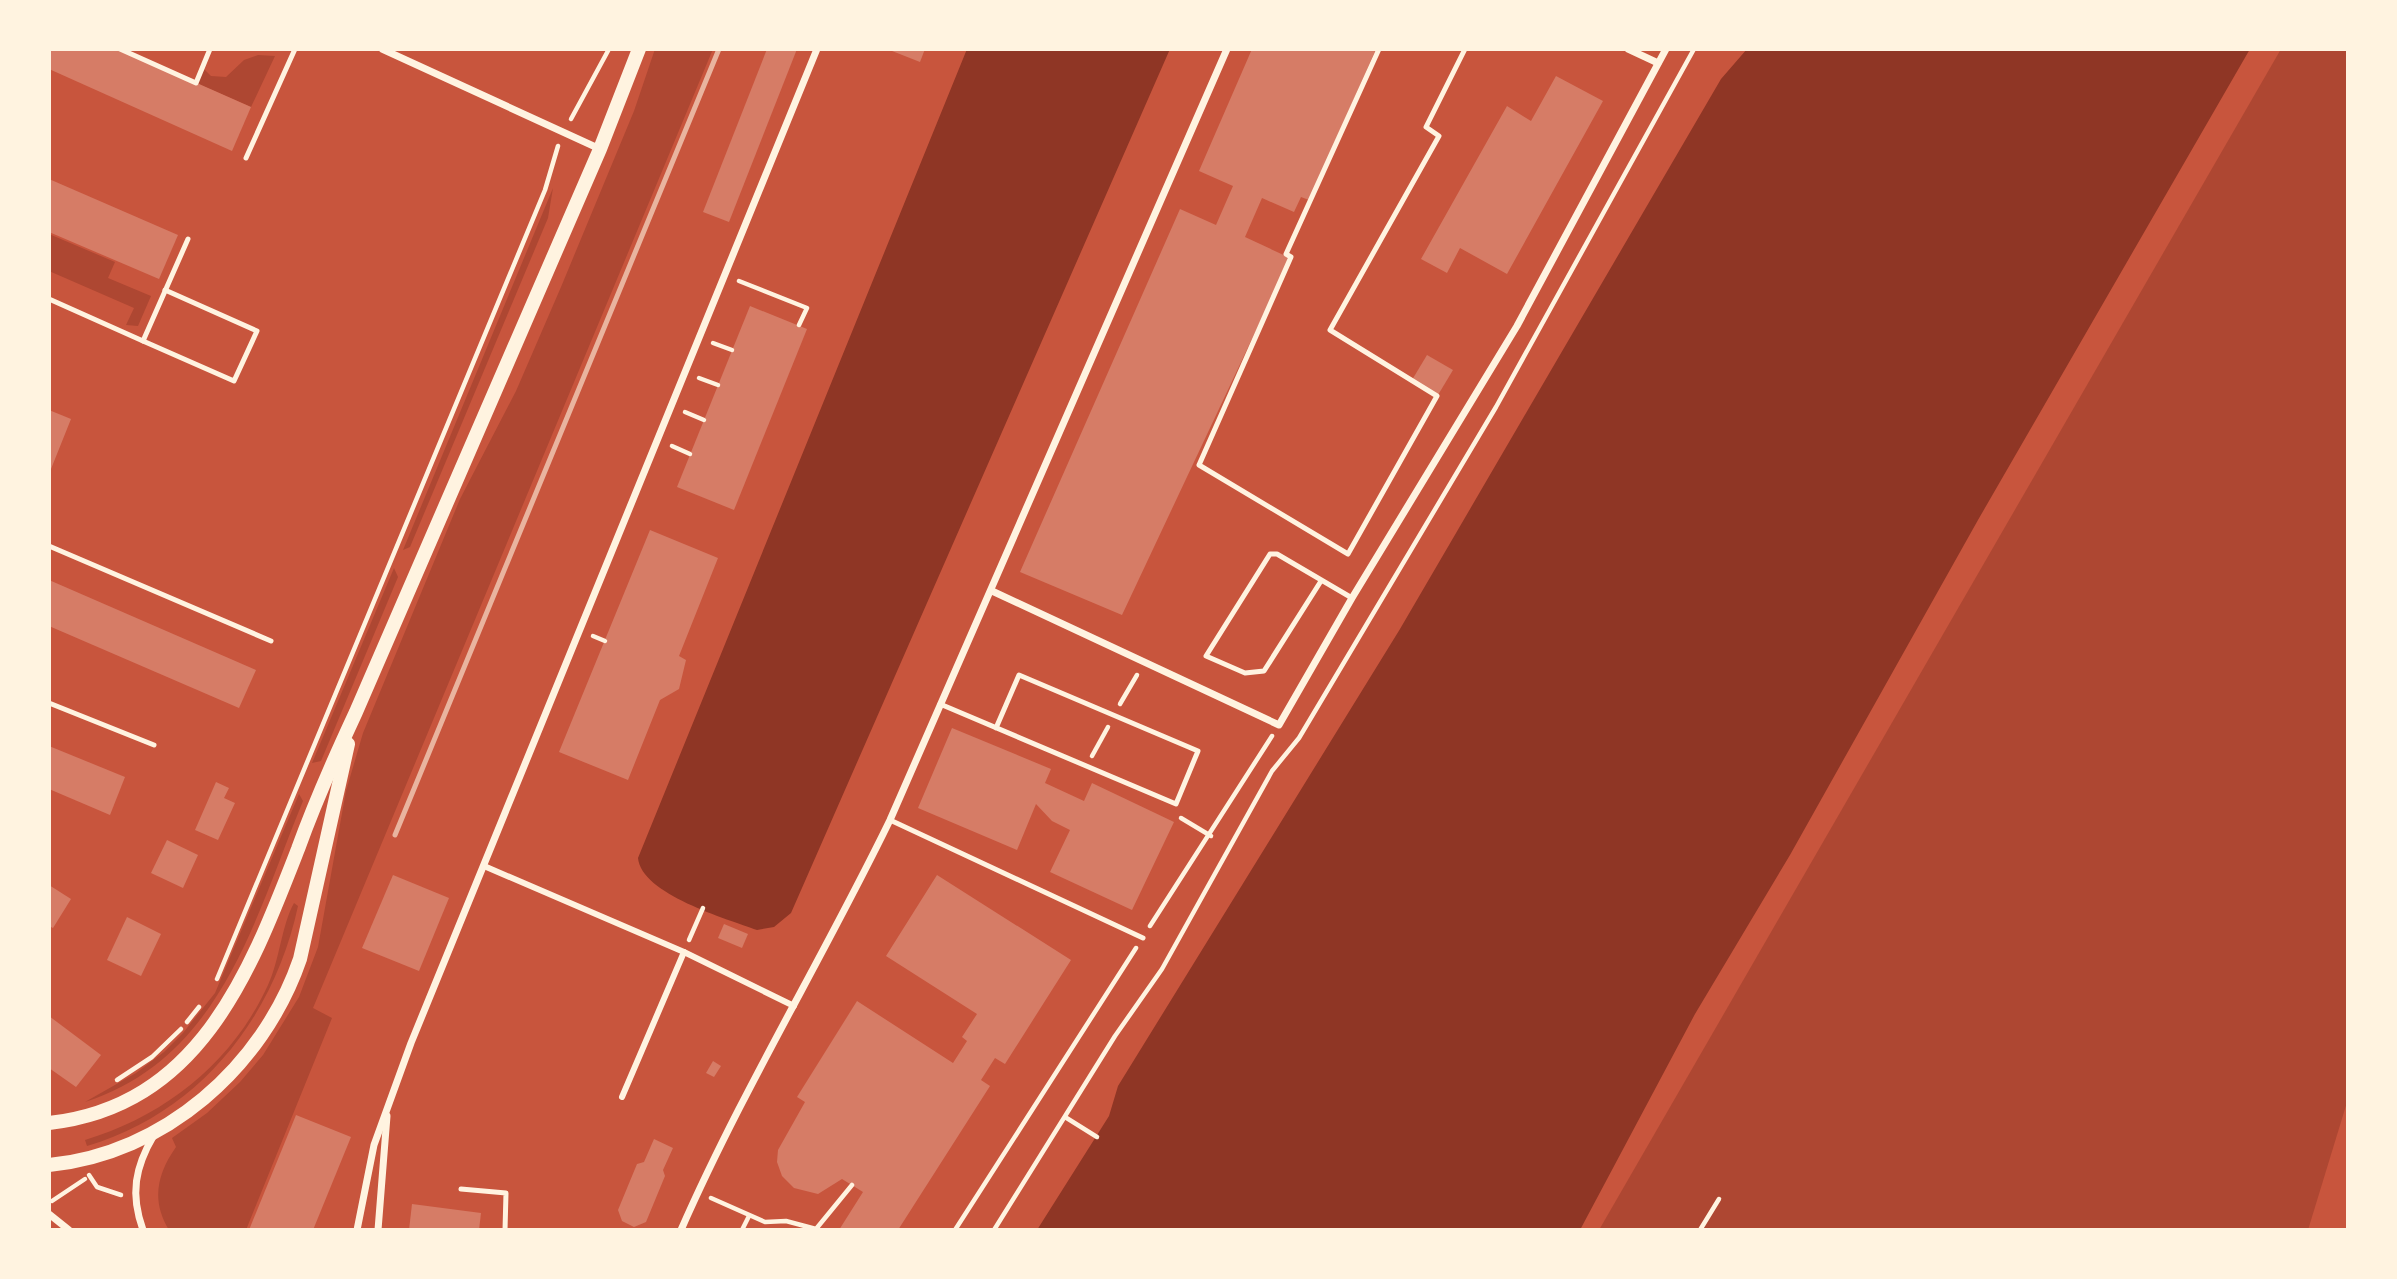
<svg xmlns="http://www.w3.org/2000/svg" width="2397" height="1279" font-family="Barlow,sans-serif">
	<rect width="100%" height="100%" fill="#c8553d"/>
	<g fill="#ae4732">
		<path d="M 655,49 L 713,49 L 313,1008 L 332,1018 L 246,1230 L 169,1230 C 151,1201 157,1174 176,1147 L 172,1138 L 207,1113 L 240,1082 L 263,1055 L 299,997 L 318,947 L 346,791 L 363,733 L 460,499 L 516,391 L 561,287 L 634,111 Z"/>
		<polygon points="2281,49 2348,49 2348,1099 2308,1230 1599,1230"/>
		<polygon points="258,55 275,56 251,107 196,83 202,67 211,76 226,77 244,60"/>
		<polygon points="553,188 548,218 410,547 403,550"/>
		<polygon points="49,234 115,262 108,278 151,296 138,326 126,325 134,308 49,271"/>
		<polygon points="394,568 398,577 321,761 312,763"/>
		<path d="M 299,794 L 303,801 C 254,920 221,1058 85,1102 L 136,1073 L 164,1052 L 183,1033 L 215,993 Z"/>
		<path d="M 294,903 L 298,906 C 274,1018 199,1113 87,1146 L 85,1140 C 165,1116 233,1062 268,985 C 280,959 281,927 294,903 Z"/>
	</g>
	<g fill="#8f3625">
		<path d="M 967,49 L 1170,49 L 791,913 L 774,927 L 757,930 C 727,919 641,894 638,858 Z"/>
		<polygon points="1747,49 2250,49 1978,520 1790,855 1695,1014 1580,1230 1037,1230 1109,1116 1118,1086 1400,629 1721,79"/>
	</g>
	<g fill="#d67c66">
		<polygon points="49,49 120,49 251,107 232,151 49,69"/>
		<polygon points="767,49 797,49 729,222 703,212"/>
		<polygon points="887,49 925,49 920,62"/>
		<polygon points="1252,49 1376,49 1309,200 1301,197 1294,212 1262,198 1245,237 1290,258 1122,615 1020,572 1180,209 1216,225 1233,186 1199,171"/>
		<polygon points="1556,76 1603,101 1507,274 1460,248 1447,273 1421,259 1507,106 1531,121"/>
		<polygon points="49,179 178,235 159,279 49,232"/>
		<polygon points="750,306 807,329 734,510 677,487"/>
		<polygon points="1427,355 1453,370 1438,395 1412,380"/>
		<polygon points="49,410 71,419 49,474"/>
		<polygon points="650,530 718,558 679,656 686,660 679,689 660,700 628,780 559,752"/>
		<polygon points="49,580 256,670 239,708 49,626"/>
		<polygon points="952,728 1051,769 1045,783 1084,801 1092,783 1174,822 1132,910 1050,872 1070,830 1052,821 1036,804 1017,850 918,808"/>
		<polygon points="49,746 125,777 110,815 49,789"/>
		<polygon points="216,782 229,788 224,798 235,803 218,840 195,830"/>
		<polygon points="167,840 198,855 183,888 151,873"/>
		<polygon points="393,875 449,898 419,971 362,948"/>
		<polygon points="937,875 1071,960 1005,1064 995,1058 981,1080 990,1086 898,1230 839,1230 863,1192 842,1179 818,1194 794,1188 782,1176 777,1162 778,1150 805,1102 797,1097 857,1001 953,1063 967,1041 962,1037 977,1014 886,956"/>
		<polygon points="49,885 71,899 53,928 49,926"/>
		<polygon points="127,917 161,934 141,976 107,960"/>
		<polygon points="724,924 748,934 742,948 718,938"/>
		<polygon points="49,1016 101,1055 76,1087 49,1068"/>
		<polygon points="713,1061 721,1066 714,1077 706,1073"/>
		<polygon points="296,1115 351,1137 313,1230 249,1230"/>
		<polygon points="654,1139 673,1148 663,1170 665,1176 646,1222 634,1227 622,1221 618,1210 637,1164 644,1162"/>
		<polygon points="412,1204 481,1213 479,1230 409,1230"/>
	</g>
	<g fill="none" stroke-linecap="round" stroke-linejoin="round">
		<g stroke="#fff3e0" stroke-width="4.5">
			<polyline points="571,119 609,49"/>
			<polyline points="739,281 807,308 799,325"/>
			<polyline points="713,343 732,350"/>
			<polyline points="699,378 718,385"/>
			<polyline points="685,412 704,420"/>
			<polyline points="672,446 690,454"/>
			<polyline points="593,636 605,641"/>
			<polyline points="1120,704 1137,675"/>
			<polyline points="1092,756 1108,727"/>
			<polyline points="1181,818 1211,836"/>
			<polyline points="1150,926 1272,736"/>
			<polyline points="689,940 703,908"/>
			<polyline points="217,979 545,190 558,146"/>
			<polyline points="187,1022 199,1007"/>
			<polyline points="117,1080 152,1057 181,1029"/>
			<polyline points="1065,1117 1097,1137"/>
			<polyline points="89,1175 97,1187 121,1195"/>
			<polyline points="711,1198 765,1222 786,1221 816,1229 852,1185"/>
			<polyline points="52,1201 85,1179"/>
			<polyline points="742,1230 749,1216"/>
			<polyline points="955,1230 1136,948"/>
			<polyline points="994,1230 1115,1036 1162,969 1272,771 1299,738 1496,407 1694,49"/>
			<polyline points="1700,1230 1719,1199"/>
		</g>
		<g stroke="#fff3e0" stroke-width="5">
			<polyline points="120,49 196,83 210,49"/>
			<polyline points="1379,49 1286,254 1291,257 1199,465 1348,554 1437,396 1330,330 1439,136 1426,127 1465,49"/>
			<polyline points="246,158 295,49"/>
			<polyline points="49,299 143,341 188,239"/>
			<polyline points="143,341 234,381 257,331 165,290"/>
			<polyline points="49,546 271,641"/>
			<polyline points="1321,581 1264,671 1245,673 1206,656 1270,554 1277,554 1352,598"/>
			<polyline points="49,703 154,745"/>
			<polyline points="940,704 1176,804 1198,751 1019,675 996,728"/>
			<polyline points="890,820 1143,938"/>
			<polyline points="461,1189 506,1193 505,1230"/>
		</g>
		<g stroke="#fff3e0" stroke-width="6">
			<polyline points="484,866 684,952 794,1006"/>
			<polyline points="622,1097 684,952"/>
		</g>
		<g stroke="#fff3e0" stroke-width="7">
			<polyline points="382,49 600,149"/>
			<polyline points="1628,49 1658,63"/>
			<polyline points="992,591 1279,725 1352,598 1517,326 1666,49"/>
			<polyline points="49,1214 69,1230"/>
			<path d="M 143,1230 C 130,1194 135,1167 154,1135"/>
			<polyline points="357,1230 374,1145 411,1043 817,49"/>
			<polyline points="378,1230 387,1116"/>
			<path d="M 681,1230 C 743,1089 823,958 890,820 L 1227,49"/>
		</g>
		<g stroke="#fff3e0" stroke-width="14">
			<path d="M 49,1123 C 200,1106 250,972 298,849 C 315,802 335,757 356,712 L 600,149 L 639,49"/>
			<path d="M 49,1165 C 164,1154 263,1067 300,959 L 348,744"/>
		</g>
		<polyline stroke="#e9b49f" stroke-width="5" points="395,835 719,49"/>
	</g>
	<rect width="2397" height="1279" fill="none" stroke="#fff3e0" stroke-width="102"/>
</svg>
